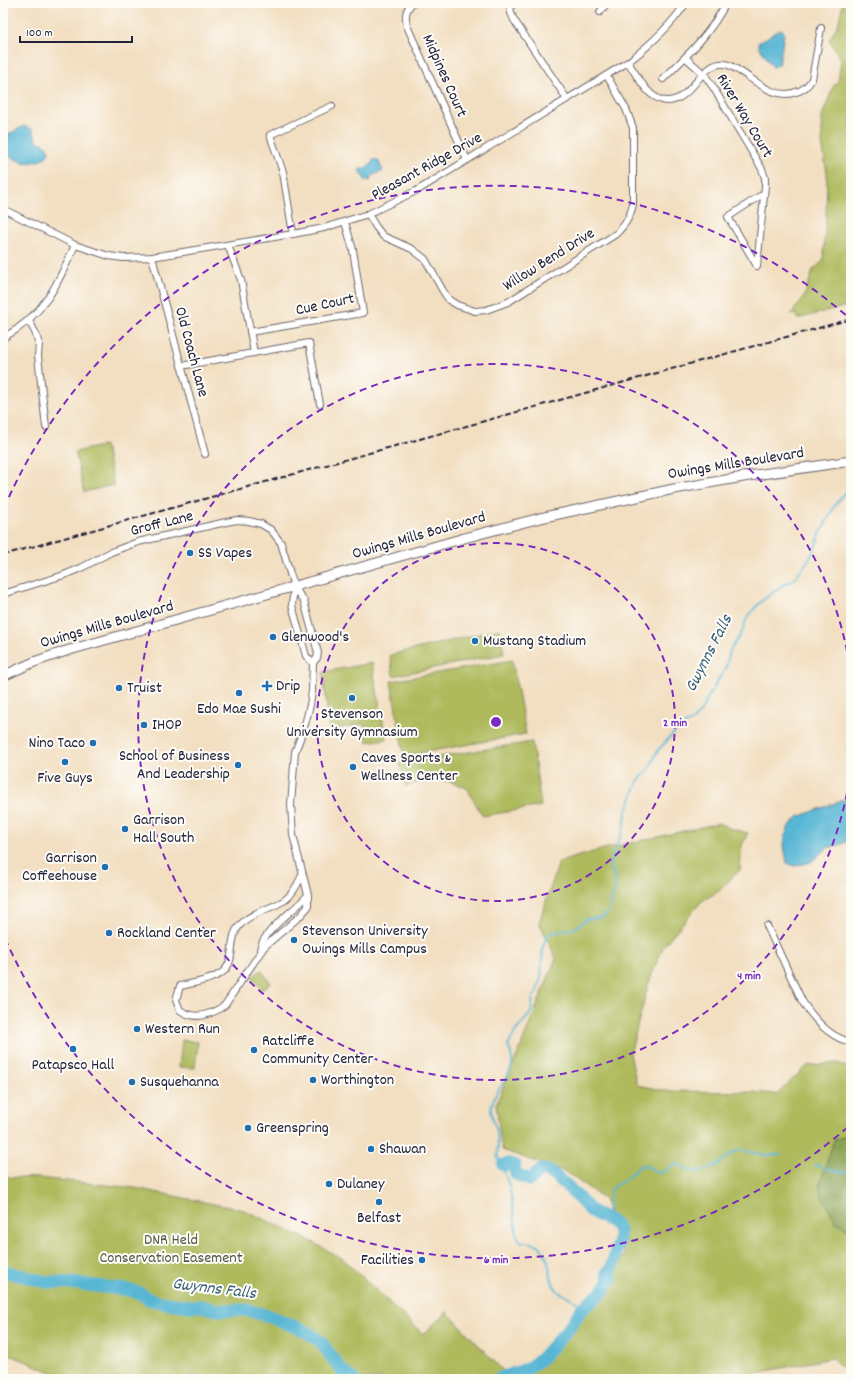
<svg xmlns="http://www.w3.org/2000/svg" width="854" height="1382" font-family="Dekko,sans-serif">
	<rect width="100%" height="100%" fill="#fdfcf7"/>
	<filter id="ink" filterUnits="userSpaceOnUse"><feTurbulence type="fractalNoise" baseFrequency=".025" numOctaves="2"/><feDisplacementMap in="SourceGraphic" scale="8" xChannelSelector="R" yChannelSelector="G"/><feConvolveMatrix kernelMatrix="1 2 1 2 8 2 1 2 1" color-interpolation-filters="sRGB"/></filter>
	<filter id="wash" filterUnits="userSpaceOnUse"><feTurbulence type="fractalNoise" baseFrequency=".012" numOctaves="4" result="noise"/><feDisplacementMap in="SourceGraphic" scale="16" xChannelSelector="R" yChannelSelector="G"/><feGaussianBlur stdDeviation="0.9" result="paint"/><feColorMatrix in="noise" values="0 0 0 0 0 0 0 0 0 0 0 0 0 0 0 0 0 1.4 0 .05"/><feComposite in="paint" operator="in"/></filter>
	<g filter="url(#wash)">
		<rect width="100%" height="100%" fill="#f2dec0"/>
		<g fill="#aeba5c" stroke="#686e4c">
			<polygon points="843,3 851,3 851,305 797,319 795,313 791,314 804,297 813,270 823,261 826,217 827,174 822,143 822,116 834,85 838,82 841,60 829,39 838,25"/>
			<polygon points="105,445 114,485 84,492 75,452"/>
			<polygon points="500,629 504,654 393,676 390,655"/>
			<polygon points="512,660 526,734 404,756 391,681"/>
			<polygon points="372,663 386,739 367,742 364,724 329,730 323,672"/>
			<path d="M 532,742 L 541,806 L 483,816 L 472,798 L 468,789 C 443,776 430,780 405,786 L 400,763 Z"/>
			<polygon points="719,823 729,828 748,833 742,845 740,870 719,891 702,901 664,945 648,985 630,1054 637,1085 667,1091 752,1092 777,1094 807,1066 838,1063 851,1069 851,1377 832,1358 727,1379 237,1379 191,1376 181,1379 68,1379 3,1352 3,1177 38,1178 135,1188 244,1210 309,1240 343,1259 423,1334 447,1312 509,1377 567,1337 625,1254 604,1199 566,1172 502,1150 496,1104 519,1051 556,958 539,922 559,862 604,849"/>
			<polygon points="261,970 271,983 262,990 252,977"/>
			<polygon points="182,1040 198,1042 195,1068 179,1067"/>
		</g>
		<polygon fill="#8aa254" stroke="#566248" points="851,1134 851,1232 836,1222 821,1195 819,1185 834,1140"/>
		<g fill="#56b6d4" stroke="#3c6c88">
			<polygon points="779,30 783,30 784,34 779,65 773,67 759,47 758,43"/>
			<path d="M 24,126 L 32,129 L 37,141 L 46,145 L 49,151 L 47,156 C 41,161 30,164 22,162 C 15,160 11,154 3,157 L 3,137 Z"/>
			<polygon points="373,160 378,160 383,171 372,176 370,181 365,180 359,170 371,165"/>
			<polygon points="851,797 851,839 840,845 827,848 811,862 795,866 791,865 787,863 784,846 785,836 789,826 798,817"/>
		</g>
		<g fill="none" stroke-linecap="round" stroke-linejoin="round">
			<g stroke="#56b6d4" stroke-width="2">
				<path d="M 815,1165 C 826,1168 840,1173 851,1173"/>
				<polyline points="600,1216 607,1213 610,1192 612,1188 628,1178 631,1173 634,1172 641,1165 651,1168 654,1172 662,1173 673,1165 678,1164 687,1169 700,1172 719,1164 734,1152 740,1150 764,1155 781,1155"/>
				<path d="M 581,1310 C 579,1298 566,1298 558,1291 C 550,1285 550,1265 546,1256 C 544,1252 541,1249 539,1245 L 527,1242 L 522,1242 L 519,1239 L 517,1235 L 510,1189 L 504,1171 L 503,1165 L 498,1159 C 497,1149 499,1140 497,1131 C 495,1122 489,1115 492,1104 C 499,1080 521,1073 508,1046 L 515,1032 L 531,1013 L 533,997 L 537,992 L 541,978 L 543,946 L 548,934 L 575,928 L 587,919 L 599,918 L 605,916 L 610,909 L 611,901 L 615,891 L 615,881 L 613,871 L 610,868 L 610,863 L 624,827 L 626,813 L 638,781 L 649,769 L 658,750 L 679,728 L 693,720 L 700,713 L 709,695 L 726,667 L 730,651 L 743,630 L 746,620 L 753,610 L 763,600 L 783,585 L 793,580 L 807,562 L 814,551 L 820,534 L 835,505 L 851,485"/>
			</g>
			<g stroke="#56b6d4" stroke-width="13">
				<polyline points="3,1271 46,1282 71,1283 128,1290 140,1293 148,1299 160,1302 190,1306 201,1306 217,1310 247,1310 272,1317 307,1332 320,1341 342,1371 353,1379"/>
				<polyline points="498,1379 527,1369 541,1359 569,1328 581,1310 602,1292 611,1279 607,1273 611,1270 619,1241 619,1231 616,1225 609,1220 600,1216 591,1211 565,1184 549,1171 541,1170 530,1180 516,1174 514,1165 510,1164 503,1165"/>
			</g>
		</g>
	</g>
	<g filter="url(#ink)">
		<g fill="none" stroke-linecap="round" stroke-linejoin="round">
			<g stroke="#6b646a" stroke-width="8">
				<g id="minor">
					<path d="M 412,3 C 405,11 405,16 407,26 L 467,160"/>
					<polyline points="510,3 511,13 514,20 567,99"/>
					<polyline points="600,12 607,3"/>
					<polyline points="686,58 704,74 713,87 762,169 765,178 765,186 757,266"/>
					<path d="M 628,62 C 635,73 642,86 651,94 C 656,98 662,101 668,101 C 693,100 701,61 725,64 C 731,65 736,69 741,72 C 757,82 776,100 796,92 C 804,90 808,86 812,79 L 821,28"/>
					<path d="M 663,79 C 687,56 711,33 726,3"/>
					<path d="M 3,209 L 75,245 L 109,256 L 123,258 L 152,257 L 293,234 L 324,228 L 368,214 L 418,190 L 628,62 C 650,45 670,27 686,3"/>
					<path d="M 368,214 L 376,227 L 383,236 L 412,249 L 425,259 L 443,291 L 449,300 L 457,305 L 475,311 L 486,310 L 508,302 L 616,234 C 626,224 630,217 633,204 L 633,128 L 626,109 L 607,76"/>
					<polyline points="293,234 283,172 270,135 332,106"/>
					<polyline points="228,245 241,280 254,353"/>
					<polyline points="152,257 205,454"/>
					<polyline points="757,266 728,217 763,194"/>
					<polyline points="29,321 35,332 39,344 38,356 46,427"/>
					<polyline points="250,332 363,313 353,250 345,222"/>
					<path d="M 3,338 C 44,315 57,286 75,245"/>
					<polyline points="181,366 309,343 320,404"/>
					<polyline points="294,587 292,605 306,656 313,663"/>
					<path d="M 3,594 L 64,575 L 81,568 L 111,552 L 138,542 L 226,522 L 237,520 L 249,521 L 261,524 L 271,530 L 281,543 L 294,587 L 304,601 L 318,653 L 317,658 L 313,663 L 312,691 L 310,705 L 304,728 L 295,752 L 291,805 L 293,835 L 308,895 L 308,907 L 300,916 L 264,947 L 225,1005 C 211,1015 195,1021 180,1010 L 176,1000 L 180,986 C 193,983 214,980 224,971 C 234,962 230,945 235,933 C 236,930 239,926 242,923 C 254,911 271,909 285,900 C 293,894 298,884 302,875"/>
					<path d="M 767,926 L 802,1001 C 813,1018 830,1038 851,1042"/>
					<path d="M 260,950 C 261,946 262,941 265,938 C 274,923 295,910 308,895"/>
				</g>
			</g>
			<g stroke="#6b646a" stroke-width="11">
				<polyline id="secondary" points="3,676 34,662 66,651 468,537 540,518 674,489 749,476 851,461"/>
			</g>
			<use href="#minor" stroke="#fff" stroke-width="6"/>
			<use href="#secondary" stroke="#fff" stroke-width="9"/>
			<polyline stroke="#22223b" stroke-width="2" stroke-dasharray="6 3" stroke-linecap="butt" points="3,555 851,319"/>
		</g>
	</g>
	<g fill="none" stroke="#7b2cbf" stroke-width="2" stroke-dasharray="7 5">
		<circle cx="496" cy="722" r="179"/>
		<path d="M851 769A358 358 0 1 1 851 675"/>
		<path d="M848 1127A537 537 0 0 1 4 936M4 508A537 537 0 0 1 848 317"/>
	</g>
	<g fill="#1f6fb2" stroke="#fdfcf7" stroke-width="1.5">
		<circle cx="190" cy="553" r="4"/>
		<circle cx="273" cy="637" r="4"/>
		<circle cx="475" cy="641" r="4"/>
		<path d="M265 680h4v4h4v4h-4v4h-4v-4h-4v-4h4z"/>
		<circle cx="119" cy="688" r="4"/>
		<circle cx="239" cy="693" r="4"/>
		<circle cx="352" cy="698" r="4"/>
		<circle cx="144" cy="725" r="4"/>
		<circle cx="93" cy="743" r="4"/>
		<circle cx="65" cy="762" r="4"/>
		<circle cx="238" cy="765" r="4"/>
		<circle cx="353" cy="767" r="4"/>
		<circle cx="125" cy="829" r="4"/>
		<circle cx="105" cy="867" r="4"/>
		<circle cx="109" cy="933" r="4"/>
		<circle cx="294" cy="940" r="4"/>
		<circle cx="137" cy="1029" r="4"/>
		<circle cx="73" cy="1049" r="4"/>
		<circle cx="254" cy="1050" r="4"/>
		<circle cx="313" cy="1080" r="4"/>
		<circle cx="132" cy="1082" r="4"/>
		<circle cx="248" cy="1128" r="4"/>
		<circle cx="371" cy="1149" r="4"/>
		<circle cx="329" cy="1184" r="4"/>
		<circle cx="379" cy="1202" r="4"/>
		<circle cx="422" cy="1260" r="4"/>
	</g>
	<g text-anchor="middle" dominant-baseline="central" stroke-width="4" stroke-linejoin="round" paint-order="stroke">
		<g font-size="16" fill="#22223b" stroke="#fdfcf7">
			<text transform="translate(444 76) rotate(66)">Midpines Court</text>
			<text transform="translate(744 116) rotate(59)">River Way Court</text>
			<text transform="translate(427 167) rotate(-29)">Pleasant Ridge Drive</text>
			<text transform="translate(549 260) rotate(-32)">Willow Bend Drive</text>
			<text transform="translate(325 305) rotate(-12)">Cue Court</text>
			<text transform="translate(191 352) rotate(75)">Old Coach Lane</text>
			<text transform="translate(736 464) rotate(-9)">Owings Mills Boulevard</text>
			<text transform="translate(162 524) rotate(-14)">Groff Lane</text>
			<text transform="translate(419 536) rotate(-16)">Owings Mills Boulevard</text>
			<text transform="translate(107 625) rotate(-16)">Owings Mills Boulevard</text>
		</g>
		<g font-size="16" fill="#22223b" stroke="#fdfcf7" text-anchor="start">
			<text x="198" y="553">SS Vapes</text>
			<text x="281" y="637">Glenwood's</text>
			<text x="483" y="641">Mustang Stadium</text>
			<text x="276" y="686">Drip</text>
			<text x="127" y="688">Truist</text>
			<text x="239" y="709" text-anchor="middle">Edo Mae Sushi</text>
			<text x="352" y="714" text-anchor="middle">Stevenson<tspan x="352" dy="18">University Gymnasium</tspan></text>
			<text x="152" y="725">IHOP</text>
			<text x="85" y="743" text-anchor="end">Nino Taco</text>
			<text x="230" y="756" text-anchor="end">School of Business<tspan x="230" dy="18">And Leadership</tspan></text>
			<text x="361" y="758">Caves Sports &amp;<tspan x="361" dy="18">Wellness Center</tspan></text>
			<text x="65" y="778" text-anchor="middle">Five Guys</text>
			<text x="133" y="820">Garrison<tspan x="133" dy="18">Hall South</tspan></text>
			<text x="97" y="858" text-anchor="end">Garrison<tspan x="97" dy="18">Coffeehouse</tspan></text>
			<text x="302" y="931">Stevenson University<tspan x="302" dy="18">Owings Mills Campus</tspan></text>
			<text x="117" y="933">Rockland Center</text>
			<text x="145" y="1029">Western Run</text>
			<text x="262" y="1041">Ratcliffe<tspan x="262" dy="18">Community Center</tspan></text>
			<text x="73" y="1065" text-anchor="middle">Patapsco Hall</text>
			<text x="321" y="1080">Worthington</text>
			<text x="140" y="1082">Susquehanna</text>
			<text x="256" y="1128">Greenspring</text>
			<text x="379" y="1149">Shawan</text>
			<text x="337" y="1184">Dulaney</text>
			<text x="379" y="1218" text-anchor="middle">Belfast</text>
			<text x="414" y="1260" text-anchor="end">Facilities</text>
		</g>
		<g font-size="16" fill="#535747" stroke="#fdfcf7">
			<text x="171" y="1240">DNR Held<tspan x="171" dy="18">Conservation Easement</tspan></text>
		</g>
		<g font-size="17" font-style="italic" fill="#375d78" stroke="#fdfcf7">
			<text transform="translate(710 654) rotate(-63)">Gwynns Falls</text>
			<text transform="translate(214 1290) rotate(7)">Gwynns Falls</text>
		</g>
	</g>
	<circle cx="496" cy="722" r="6" fill="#7b2cbf" stroke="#fdfcf7" stroke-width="2"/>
	<g font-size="12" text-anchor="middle" font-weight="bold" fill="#7b2cbf" stroke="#fdfcf7" stroke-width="4" stroke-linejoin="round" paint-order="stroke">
		<text x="675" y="726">2 min</text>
		<text x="749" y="979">4 min</text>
		<text x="496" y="1263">6 min</text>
	</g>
	<rect width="854" height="1382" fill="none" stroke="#fdfcf7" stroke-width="16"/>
	<path d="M20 36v6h112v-6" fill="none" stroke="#22223b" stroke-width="2"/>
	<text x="26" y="36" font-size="12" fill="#22223b" stroke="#fdfcf7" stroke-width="3" paint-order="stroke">100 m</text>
</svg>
